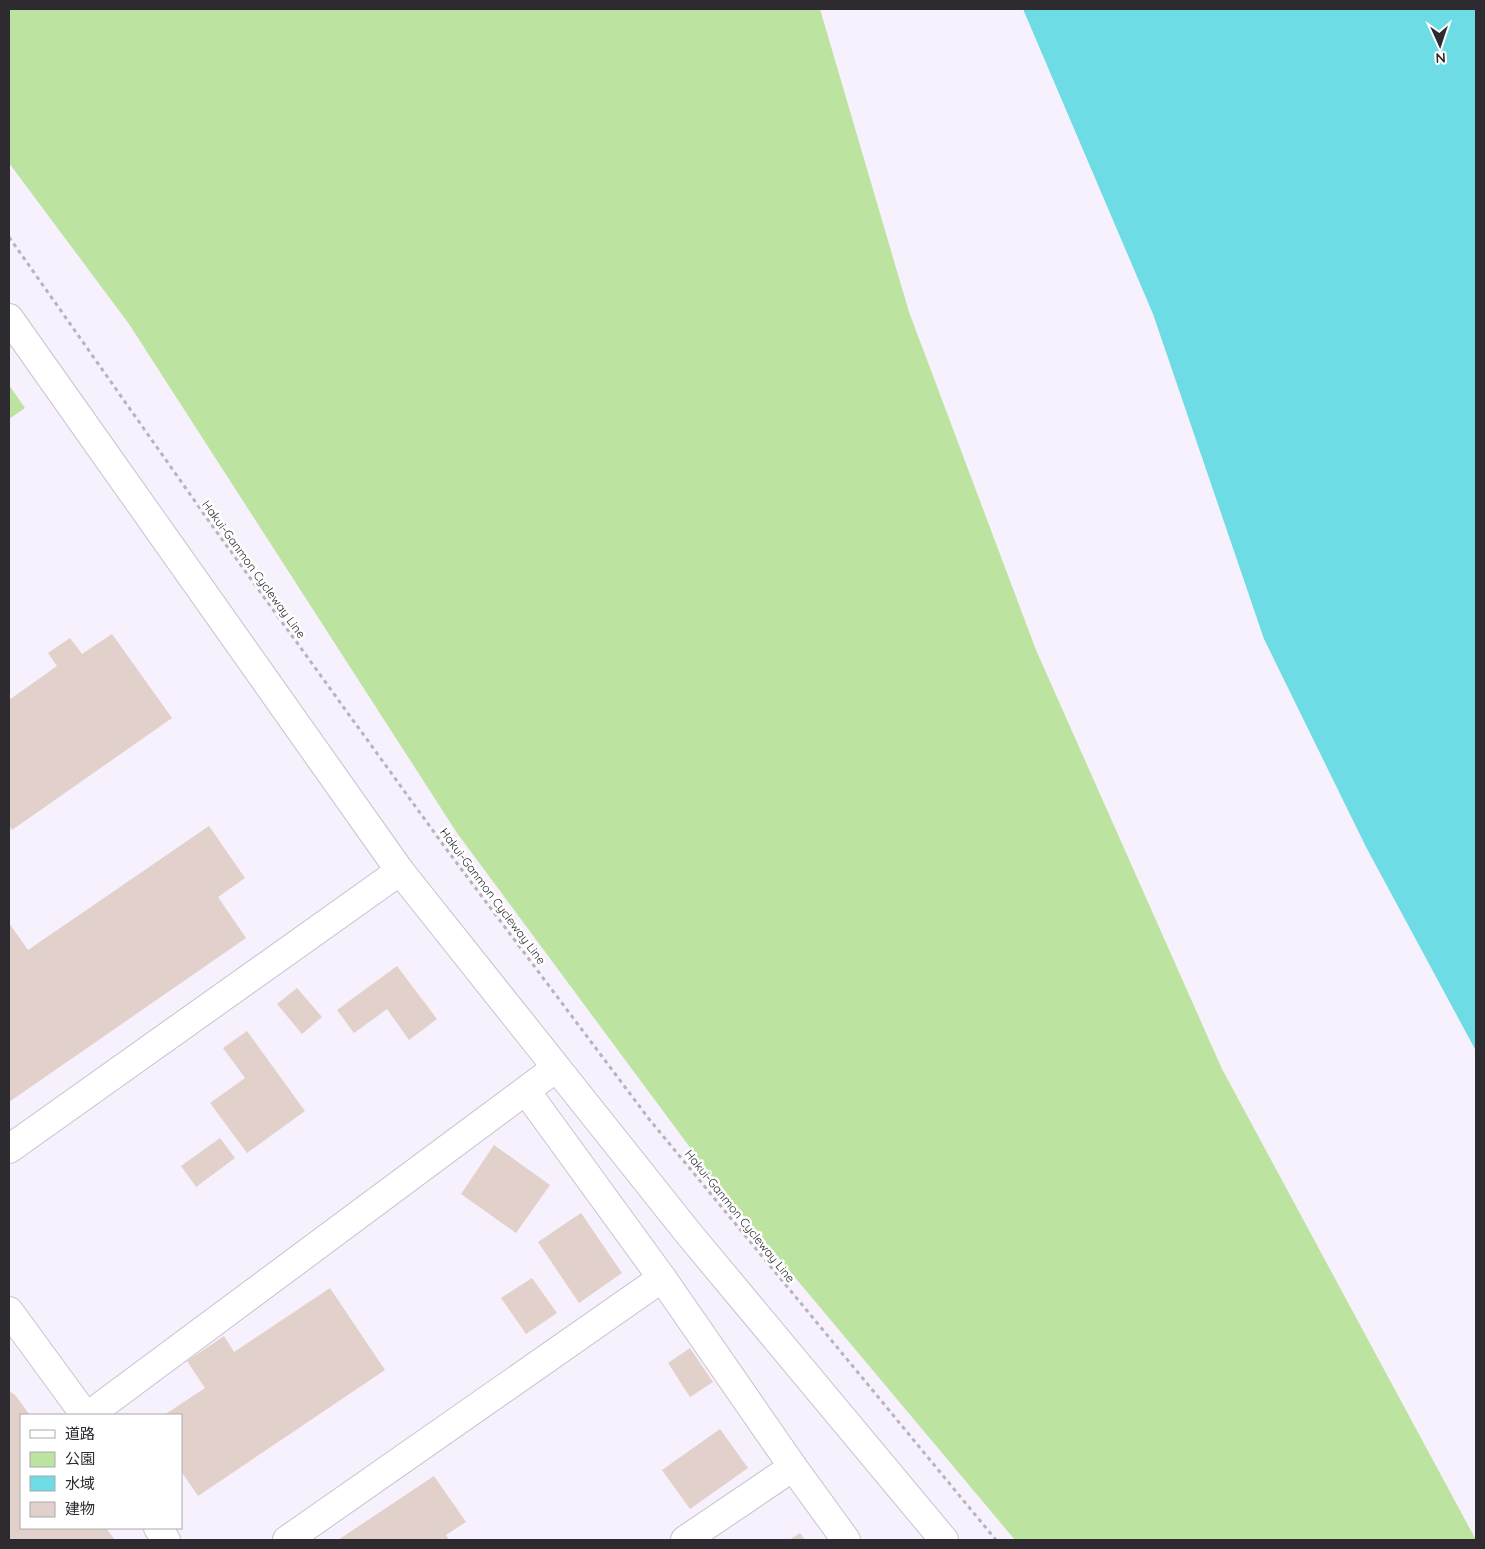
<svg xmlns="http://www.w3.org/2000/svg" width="1485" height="1549" font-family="Quicksand,'Noto Sans JP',sans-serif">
	<rect width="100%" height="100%" fill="#f7f1fd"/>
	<g fill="#bde3a0">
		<polygon points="9,9 820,9 909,312 1036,650 1222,1069 1476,1540 1015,1540 720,1188 457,833 129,324 9,163"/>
		<polygon points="9,385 25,408 9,419"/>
	</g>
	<polygon fill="#6ddce4" points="1023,9 1476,9 1476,1051 1366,847 1264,639 1153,314"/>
	<g fill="#e2d1ca">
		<polygon points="112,634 172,718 12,830 9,825 9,700 57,666 48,653 70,638 82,654"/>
		<polygon points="209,826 245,878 218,897 246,938 9,1102 9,923 28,950"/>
		<polygon points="397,966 437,1019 409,1040 387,1009 354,1033 337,1010"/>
		<polygon points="297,988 322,1017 302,1034 277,1004"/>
		<polygon points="247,1031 305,1111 247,1153 210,1103 245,1078 223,1048"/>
		<polygon points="220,1138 235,1158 196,1187 181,1166"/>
		<polygon points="494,1145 550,1185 516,1233 461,1194"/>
		<polygon points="581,1213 622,1273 579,1303 538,1242"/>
		<polygon points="532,1278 557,1313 526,1334 501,1298"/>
		<polygon points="330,1288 385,1370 198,1496 181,1471 181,1415 164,1415 205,1388 187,1361 224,1336 234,1352"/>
		<polygon points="690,1348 713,1382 690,1397 668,1363"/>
		<polygon points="9,1391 15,1395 30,1415 21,1415 21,1528 106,1528 115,1540 9,1540"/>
		<polygon points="720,1429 748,1468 690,1509 662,1470"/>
		<polygon points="434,1476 466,1522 446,1535 449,1540 338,1540"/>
		<polygon points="800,1533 805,1540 789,1540"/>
	</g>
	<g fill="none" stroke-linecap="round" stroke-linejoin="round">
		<g stroke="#c8c1cf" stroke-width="30">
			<g id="minor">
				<polyline points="526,1091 662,1278 793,1467 846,1540"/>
				<polyline points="9,1311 85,1415"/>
				<polyline points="89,1415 556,1068"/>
				<polyline points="158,1528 166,1540"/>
				<polyline points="287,1540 662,1278"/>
				<polyline points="685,1540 793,1467"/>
			</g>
		</g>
		<g stroke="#c8c1cf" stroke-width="30">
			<g id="tertiary">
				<polyline points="9,318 400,871 689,1234 944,1540"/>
				<polyline points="9,1149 400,871"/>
			</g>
		</g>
		<polyline stroke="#b8b3bd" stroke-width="3" stroke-dasharray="4 4" stroke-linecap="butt" points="9,237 206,517 444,846 649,1119 996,1540"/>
		<use href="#minor" stroke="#fff" stroke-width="28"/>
		<use href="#tertiary" stroke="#fff" stroke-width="28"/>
	</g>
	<g text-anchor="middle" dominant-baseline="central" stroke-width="5" stroke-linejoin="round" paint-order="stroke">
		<g font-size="12" fill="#2d2a30" stroke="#fff">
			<text transform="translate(254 569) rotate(54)">Hakui-Ganmon Cycleway Line</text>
			<text transform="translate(493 896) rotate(53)">Hakui-Ganmon Cycleway Line</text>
			<text transform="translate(740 1216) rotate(51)">Hakui-Ganmon Cycleway Line</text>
		</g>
	</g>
	<rect width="1485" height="1549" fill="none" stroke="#2d2a30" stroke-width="20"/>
	<rect x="20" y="1414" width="162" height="115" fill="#ffffff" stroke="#abaaac"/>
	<rect x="30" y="1430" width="25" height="8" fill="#ffffff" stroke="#abaaac"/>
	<text x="65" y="1439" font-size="15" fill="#2d2a30">道路</text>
	<rect x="30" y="1452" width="25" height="15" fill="#bde3a0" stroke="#abaaac"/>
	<text x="65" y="1464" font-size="15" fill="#2d2a30">公園</text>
	<rect x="30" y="1476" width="25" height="15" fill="#6ddce4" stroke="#abaaac"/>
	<text x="65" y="1489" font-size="15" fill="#2d2a30">水域</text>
	<rect x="30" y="1502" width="25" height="15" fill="#e2d1ca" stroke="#abaaac"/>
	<text x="65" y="1514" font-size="15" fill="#2d2a30">建物</text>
	<g transform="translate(1440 45) rotate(177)" stroke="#ffffff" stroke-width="4" paint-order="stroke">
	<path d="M0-4L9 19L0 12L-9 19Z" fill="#2d2a30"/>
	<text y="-8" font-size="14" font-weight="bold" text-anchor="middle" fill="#2d2a30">N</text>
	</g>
</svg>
